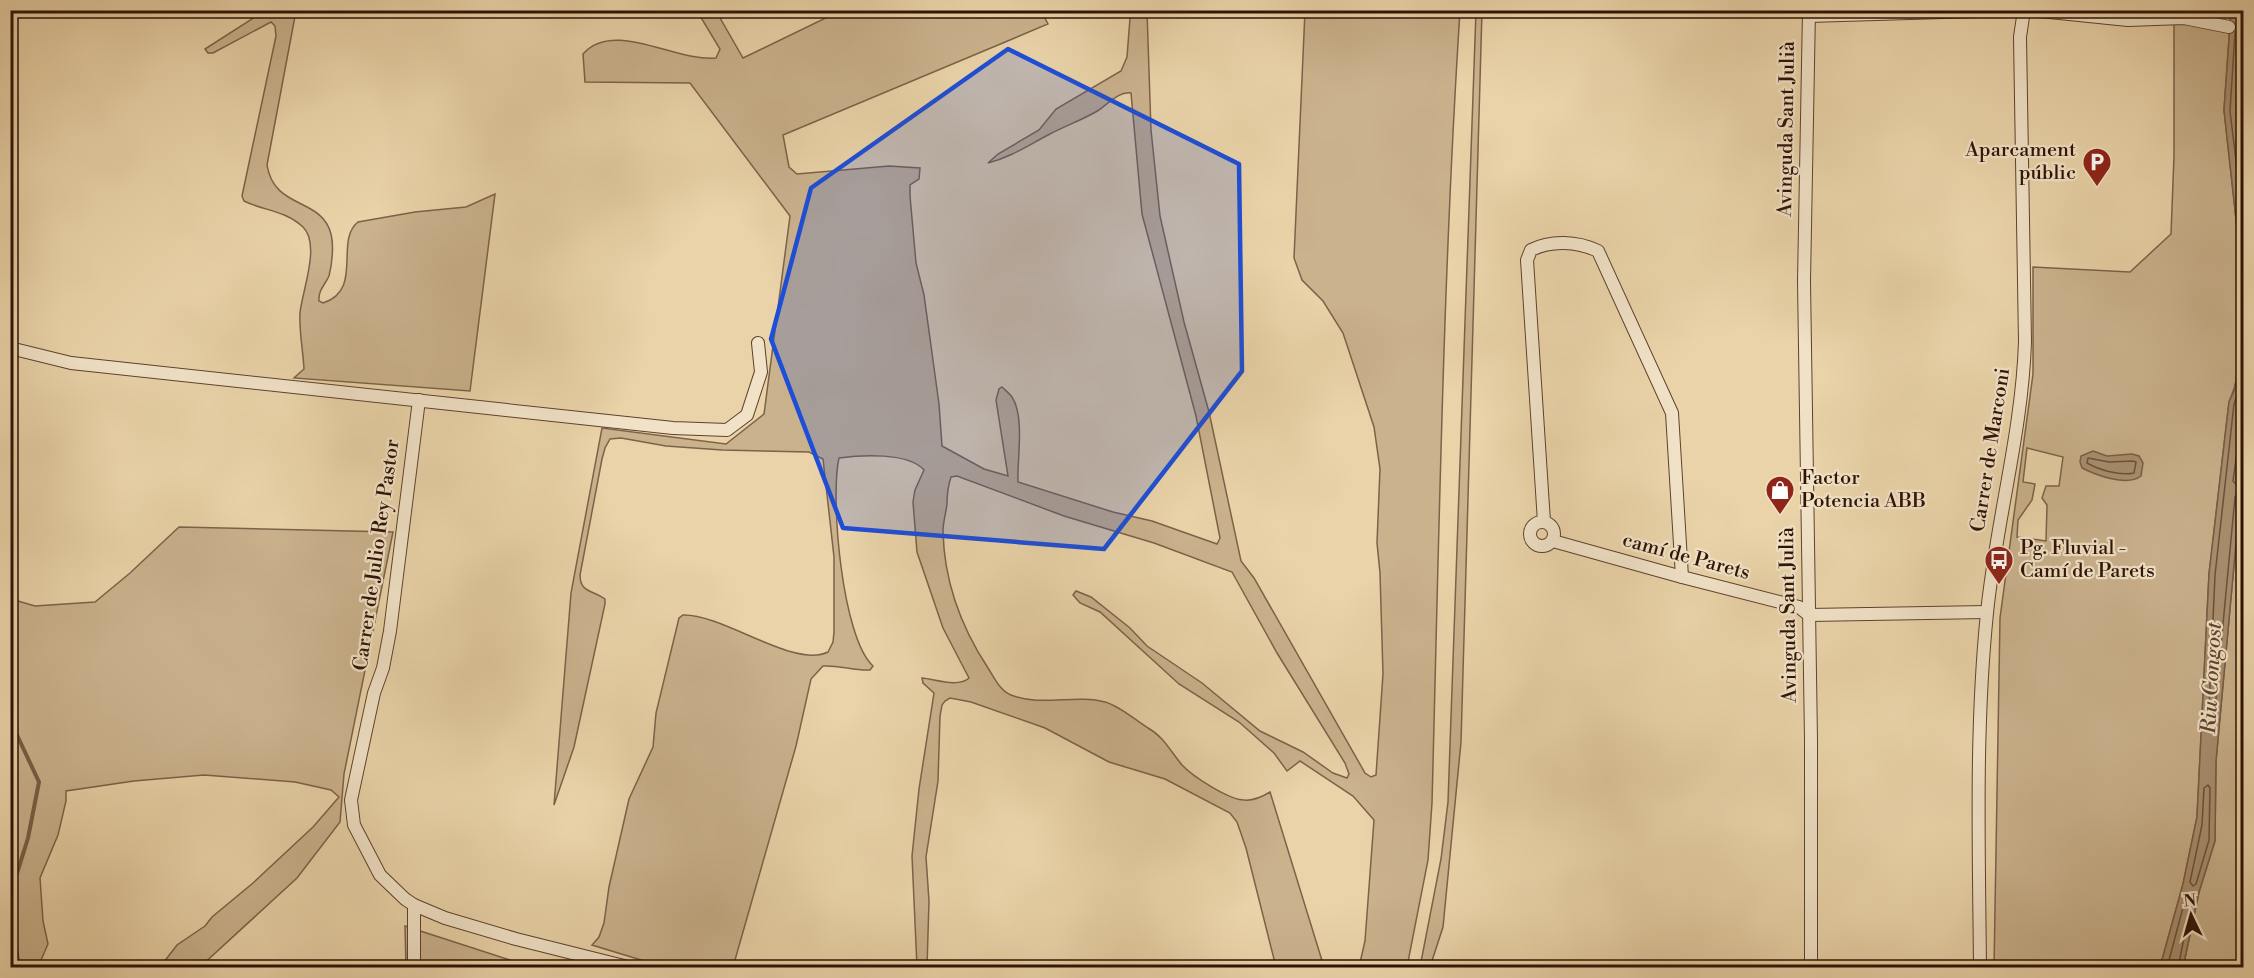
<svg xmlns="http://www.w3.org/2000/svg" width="2254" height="978" font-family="'Libre Bodoni',serif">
	<rect width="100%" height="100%" fill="#ead3a9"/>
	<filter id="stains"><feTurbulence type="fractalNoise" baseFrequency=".00333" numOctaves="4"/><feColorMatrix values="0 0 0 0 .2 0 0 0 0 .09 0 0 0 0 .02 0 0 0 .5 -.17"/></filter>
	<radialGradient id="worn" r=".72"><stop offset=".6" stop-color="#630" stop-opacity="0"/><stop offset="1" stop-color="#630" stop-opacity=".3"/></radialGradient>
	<g fill="#cab28d" stroke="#7c6249" stroke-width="1.5" fill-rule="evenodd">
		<path d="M 266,10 L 296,11 L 267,165 C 274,210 322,197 331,234 C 334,245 332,265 329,276 C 325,285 318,290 319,301 L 323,303 C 364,290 334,241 358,222 L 415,212 L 466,207 L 495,194 L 470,391 L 294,378 L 304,369 C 303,350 299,331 300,313 C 302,291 321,245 303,227 C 285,210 264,211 244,201 L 242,196 L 276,36 L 275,26 L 271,22 L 213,53 L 208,53 L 205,49 Z"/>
		<path d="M 697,11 L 716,11 L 743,58 L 840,11 L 1041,11 L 1048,24 L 783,135 L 789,167 L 797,174 L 889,166 L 920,168 L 919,179 L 910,185 L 910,196 L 916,263 L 924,295 L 939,404 L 942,446 L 984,469 L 1008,476 L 996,400 L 999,389 L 1002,387 C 1005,390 1010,394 1012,397 C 1025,417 1017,459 1018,482 L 1113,512 L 1152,521 L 1217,544 L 1220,538 L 1196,416 L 1142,214 L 1131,93 C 1119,91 1108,104 1099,110 C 1083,120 1064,126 1048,135 C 1027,146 1011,157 988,163 L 998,154 L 1039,130 L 1056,109 L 1121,71 L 1127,57 L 1130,18 L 1127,11 L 1147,11 L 1151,130 L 1160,216 L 1184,322 L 1209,412 L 1241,561 L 1254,578 L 1365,773 L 1371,777 L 1376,775 L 1383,674 L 1380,573 L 1377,543 L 1380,469 L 1374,427 L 1343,333 L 1323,301 L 1302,280 L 1294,258 L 1305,11 L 1460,11 C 1443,274 1439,539 1432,803 L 1428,860 L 1407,967 L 1359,967 L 1365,941 L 1374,820 L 1353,796 L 1300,761 L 1287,771 L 1274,753 L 1239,722 L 1179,684 L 1100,612 L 1080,603 L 1073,595 L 1076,591 L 1091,597 L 1130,628 L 1147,646 L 1202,683 L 1260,731 L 1303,752 L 1333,773 L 1347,778 L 1349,774 L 1345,763 L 1277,653 L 1232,572 L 1154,543 L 1064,516 L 957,476 L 951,477 C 948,486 947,495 947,504 C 946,513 943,522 943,531 C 944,580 961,627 988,668 C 994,677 1000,691 1011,695 C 1041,707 1075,694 1105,702 C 1120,706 1135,720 1148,728 C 1163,736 1171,752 1182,765 C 1192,776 1229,800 1244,800 C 1254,801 1262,797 1270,792 L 1324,967 L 1276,967 L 1246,848 L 1237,822 L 1230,813 L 1165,779 L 1109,762 L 1045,728 L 971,702 L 950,698 L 945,701 L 942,705 L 940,716 L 938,781 L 926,857 L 929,901 L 927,967 L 917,967 L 912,856 L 919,789 L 934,693 L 923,683 L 922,678 C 935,679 958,688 969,678 L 943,628 L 917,552 L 913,502 L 915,490 L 924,470 C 908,452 861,455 839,458 C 830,498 842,638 873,666 L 870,670 C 854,671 840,665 823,666 L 811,679 L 796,746 L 733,967 L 650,967 L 651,963 L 592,945 L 599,937 L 604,923 L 609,887 L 629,799 L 653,747 L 656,713 L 679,618 L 683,615 C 724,614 794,669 828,652 L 833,642 L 834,632 L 834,557 L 823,459 L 809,452 L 722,450 L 666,446 L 621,438 L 610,439 L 605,448 L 602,459 L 580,575 C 580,593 593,590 605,599 L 605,604 L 574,747 L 554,805 L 571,593 L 602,428 L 726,444 L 764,414 L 790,216 L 690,83 L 585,82 L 583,54 C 613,19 676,62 716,58 L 720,49 Z"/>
		<polygon points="1476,11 1482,11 1461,742 1443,927 1430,967 1420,967 1441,859 1448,802"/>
		<path d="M 2174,11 L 2231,11 L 2224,110 L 2237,228 L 2243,238 C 2243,292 2251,352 2229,402 L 2209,574 L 2197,817 L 2183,884 L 2160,967 L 1994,968 L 2000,618 L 2033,374 L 2033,267 L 2130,272 L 2171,234 L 2174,156 ZM 2027,448 L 2063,457 L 2059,486 L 2046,486 L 2042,498 L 2047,505 L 2046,541 L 2017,537 L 2018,520 L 2032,500 L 2035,484 L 2023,482 Z"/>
		<polygon points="2243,467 2243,967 2183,968 2199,892 2215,841 2216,761"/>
		<path d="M 179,527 L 393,532 L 344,774 L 340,822 L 297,878 L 200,967 L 160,967 L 177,945 L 205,926 L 212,917 L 253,883 L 313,827 L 339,797 L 331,790 L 295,782 L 204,775 L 134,781 L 66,791 L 66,801 L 58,835 L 40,878 L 43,921 L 48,944 L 38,967 L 11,967 L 10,834 C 13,821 17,807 10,795 L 11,599 L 35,606 L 95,602 L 130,573 Z"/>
		<polygon points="405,926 510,960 507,967 406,967"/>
	</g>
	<g fill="#aa9171" stroke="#785e46" stroke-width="1.5">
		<polygon points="2231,11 2243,11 2243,238 2237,228 2224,110"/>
		<polygon points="2243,344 2243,467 2216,761 2215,841 2199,892 2183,967 2160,967 2183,884 2197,817 2209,574 2229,402 2234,391"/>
		<path d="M 2093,451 L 2107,456 L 2132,454 L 2139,456 L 2143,463 L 2141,476 C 2127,487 2096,475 2082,468 L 2080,462 L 2081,456 Z"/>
	</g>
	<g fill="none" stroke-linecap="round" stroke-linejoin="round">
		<g stroke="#6c523b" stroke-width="1.5">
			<polyline points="2244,22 2238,110 2244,167"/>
			<polyline points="2235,32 2230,111 2244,227"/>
			<polyline points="2244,373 2234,404 2215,575 2209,708 2212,711 2215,709 2235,497 2238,492 2244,490"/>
			<polyline points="2244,401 2233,481 2236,484 2244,483"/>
			<path d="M 2088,458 L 2109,462 L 2133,461 L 2136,462 L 2134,473 C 2120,476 2099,470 2087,463 Z"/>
			<polygon points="2208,785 2210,788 2209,840 2196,884 2193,886 2190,882 2202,825 2204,788"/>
			<polyline points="2167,968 2186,896 2190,894 2192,898 2178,968"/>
		</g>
		<g stroke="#785e46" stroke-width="4">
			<polyline points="10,720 39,782 28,838 10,896"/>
			<polyline points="10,907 19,968"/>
		</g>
		<g stroke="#5d422e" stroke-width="14">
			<g id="minor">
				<polyline points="1809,10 1804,281 1811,740 1811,968"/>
				<polyline points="2029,10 2128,20 2184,18 2229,27"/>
				<polyline points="1809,16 2010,10"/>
				<polyline points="10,348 71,363 673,428 727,430 747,415 761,372 758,343"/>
				<polyline points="419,400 390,631 383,668 374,693 351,800 354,825 380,875 405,899 414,905 445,918 516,939 632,968"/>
				<circle cx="1542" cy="534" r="12"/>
				<path d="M 1544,522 L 1527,260 L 1531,250 C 1551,240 1577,241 1598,251 L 1672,413 L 1682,577"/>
				<polyline points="1553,541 1682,577 1799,607 1809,615 1987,612"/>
				<polyline points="414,968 414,905"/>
				<path d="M 1980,968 C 1979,849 1975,730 1987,613 C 1996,522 2022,433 2025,342 L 2020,37 L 2024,10"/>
			</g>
		</g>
		<use href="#minor" stroke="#f1e2c7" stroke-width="12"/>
	</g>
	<path fill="#1d4ed8" fill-opacity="0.2" stroke="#1d4ed8" stroke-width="4.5" stroke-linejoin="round" d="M 1008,49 L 1239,164 L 1242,371 L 1104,549 L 843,528 L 771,339 L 811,188 Z"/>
	<defs>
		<g id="parking-pin" transform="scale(1.5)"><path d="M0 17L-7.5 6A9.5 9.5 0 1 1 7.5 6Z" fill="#8f2418" stroke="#f1e2c7"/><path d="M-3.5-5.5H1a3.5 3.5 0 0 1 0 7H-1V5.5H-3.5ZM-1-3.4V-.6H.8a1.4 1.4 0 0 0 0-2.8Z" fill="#fff"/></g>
		<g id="shop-pin" transform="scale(1.5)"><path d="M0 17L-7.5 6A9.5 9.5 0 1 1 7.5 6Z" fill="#8f2418" stroke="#f1e2c7"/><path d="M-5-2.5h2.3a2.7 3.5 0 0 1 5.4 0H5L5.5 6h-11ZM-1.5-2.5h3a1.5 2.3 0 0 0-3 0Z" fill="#fff"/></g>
		<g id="bus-pin" transform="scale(1.5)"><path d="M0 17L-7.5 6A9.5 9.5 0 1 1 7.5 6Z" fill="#8f2418" stroke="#f1e2c7"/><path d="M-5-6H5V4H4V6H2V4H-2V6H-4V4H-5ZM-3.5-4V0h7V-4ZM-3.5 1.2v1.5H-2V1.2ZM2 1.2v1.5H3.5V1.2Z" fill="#fff"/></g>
	</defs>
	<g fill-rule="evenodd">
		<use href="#parking-pin" x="2097" y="162"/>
		<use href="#shop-pin" x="1780" y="490"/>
		<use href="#bus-pin" x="1999" y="560"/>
	</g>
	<g text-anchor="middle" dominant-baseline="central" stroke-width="4.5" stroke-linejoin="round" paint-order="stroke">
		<g font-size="20" fill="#2e1205" stroke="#f1e2c7">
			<text transform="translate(1787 129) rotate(-89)">Avinguda Sant Julià</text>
			<text transform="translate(1991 450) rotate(-81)">Carrer de Marconi</text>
			<text transform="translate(377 555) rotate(-82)">Carrer de Julio Rey Pastor</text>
			<text transform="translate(1686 557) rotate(15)">camí de Parets</text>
			<text transform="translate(1789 615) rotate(-91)">Avinguda Sant Julià</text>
		</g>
		<g font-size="20" fill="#2e1205" stroke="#f1e2c7" text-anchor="start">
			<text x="2076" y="150" text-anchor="end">Aparcament<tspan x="2076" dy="23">públic</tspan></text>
			<text x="1801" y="478">Factor<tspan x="1801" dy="23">Potencia ABB</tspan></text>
			<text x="2020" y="548">Pg. Fluvial -<tspan x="2020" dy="23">Camí de Parets</tspan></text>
		</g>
		<g font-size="21" font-style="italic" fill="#604530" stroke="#f1e2c7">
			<text transform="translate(2212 678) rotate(-87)">Riu Congost</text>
		</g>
	</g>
	<rect width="2254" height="978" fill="none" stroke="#ead3a9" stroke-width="36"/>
	<rect x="12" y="12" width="2230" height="954" fill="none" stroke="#2e1205" stroke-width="3"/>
	<rect x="18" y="18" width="2218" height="942" fill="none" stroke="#2e1205" stroke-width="1.5"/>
	<g transform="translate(2191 915) rotate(355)" stroke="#f1e2c7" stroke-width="4.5" paint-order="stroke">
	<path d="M0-4.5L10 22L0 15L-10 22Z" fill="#2e1205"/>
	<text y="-9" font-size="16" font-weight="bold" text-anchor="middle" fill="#2e1205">N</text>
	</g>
	<rect width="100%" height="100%" filter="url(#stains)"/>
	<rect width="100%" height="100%" fill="url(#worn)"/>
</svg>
